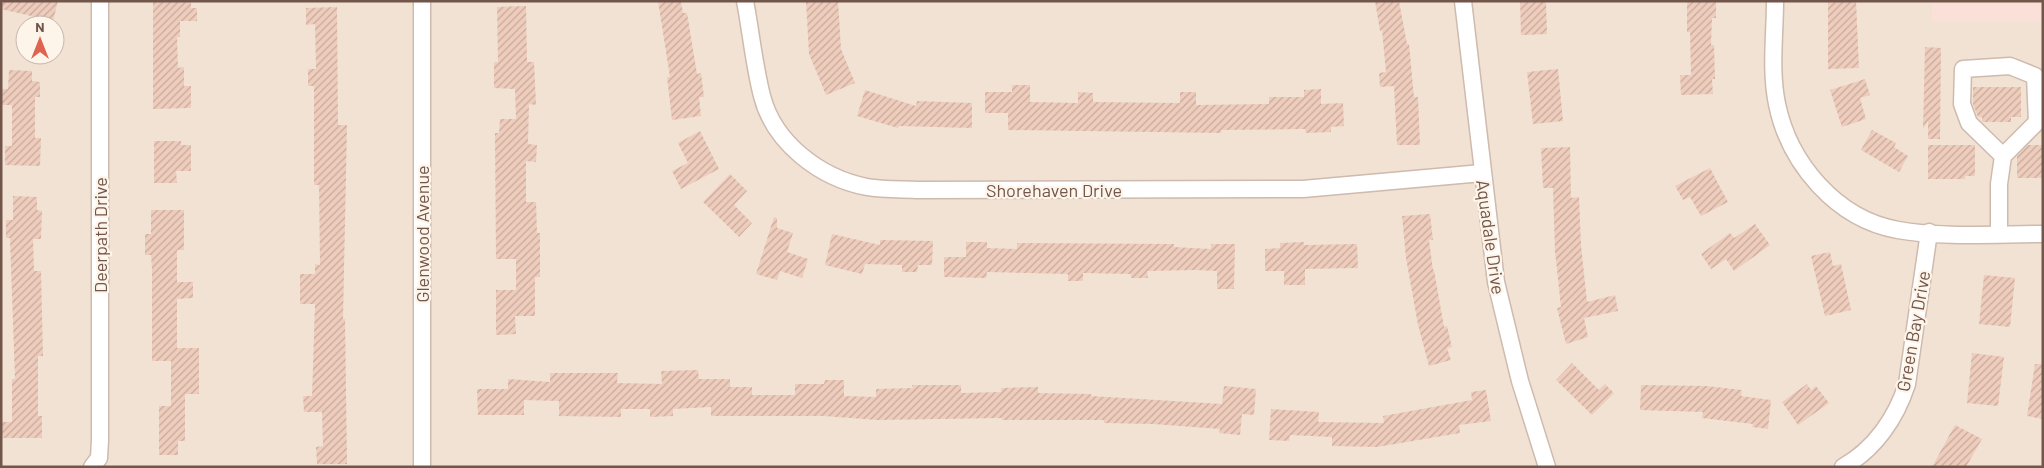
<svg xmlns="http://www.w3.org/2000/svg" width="2044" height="468" font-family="Barlow,sans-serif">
	<defs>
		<pattern id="building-hatch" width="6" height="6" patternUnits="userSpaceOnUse" patternTransform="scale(1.25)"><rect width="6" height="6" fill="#efcdbd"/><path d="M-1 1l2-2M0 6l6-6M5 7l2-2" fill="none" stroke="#c6a99c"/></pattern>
	</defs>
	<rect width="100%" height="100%" fill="#fbf0e4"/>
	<path fill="#f2e2d3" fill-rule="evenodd" d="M 1,1 L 1932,1 L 1932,22 L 2043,22 L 2043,467 L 1,467 ZM 25,25 L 55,25 L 55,55 L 25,55 Z"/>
	<rect fill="#fbe0d9" x="1932" y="1" width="111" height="21"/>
	<g fill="url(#building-hatch)">
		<polygon points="1,1 58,1 53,21 1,9"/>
		<polygon points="153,1 191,1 191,8 197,8 197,21 180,21 180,37 177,37 178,68 184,67 184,86 191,86 191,108 153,109"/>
		<polygon points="658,1 681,1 683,13 687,13 697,74 701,73 704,97 699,97 701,116 672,120 667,77 670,77"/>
		<polygon points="838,1 841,49 855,83 826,95 809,54 806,2"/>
		<polygon points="1375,1 1399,1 1407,44 1409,44 1414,97 1418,97 1420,145 1397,145 1394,86 1380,87 1379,73 1386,72 1382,30 1380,31"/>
		<polygon points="1520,1 1546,1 1547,34 1521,35"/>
		<polygon points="1687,1 1716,1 1716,18 1712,18 1711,45 1714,45 1715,79 1712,79 1713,94 1681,95 1680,75 1691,75 1690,32 1687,32"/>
		<polygon points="1828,1 1856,1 1859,68 1828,69"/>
		<polygon points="526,6 527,62 534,62 536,105 529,104 528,144 537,145 536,162 526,161 526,202 536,202 537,233 540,233 540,277 535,277 535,316 515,316 516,334 496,335 496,290 516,290 516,259 496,259 495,133 499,133 500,119 516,119 515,89 494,88 494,62 498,62 497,7"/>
		<polygon points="337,7 338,125 347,125 343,319 345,319 347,464 317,464 316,447 323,446 322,412 304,412 303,396 312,396 315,304 300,304 300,274 315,274 315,264 320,265 319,185 314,185 314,86 308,86 308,69 316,69 315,24 306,25 306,8"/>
		<polygon points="1925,47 1941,48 1940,139 1928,139 1928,121 1923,129"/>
		<polygon points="1558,69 1563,121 1533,124 1527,72"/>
		<polygon points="9,70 32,71 32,81 40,82 40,97 35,97 35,138 41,138 40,166 5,165 5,146 12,146 12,105 1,105 1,89 8,89"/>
		<polygon points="1865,79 1870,95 1860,98 1866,119 1842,127 1830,90"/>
		<polygon points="1012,85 1030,85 1030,102 1078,103 1078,92 1093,93 1093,102 1180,103 1180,92 1196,92 1196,105 1269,104 1269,97 1304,97 1304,90 1321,89 1321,104 1343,103 1344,126 1331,127 1331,132 1306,133 1305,129 1221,130 1221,133 1008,130 1008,113 985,113 985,92 1012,92"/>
		<polygon points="1973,87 2021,87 2021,117 2011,117 2011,122 1982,122 1982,117 1978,117 1973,104"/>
		<polygon points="865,90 916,106 917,101 972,103 972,128 899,126 898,128 857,116"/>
		<polygon points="1872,130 1896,143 1894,147 1908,156 1899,172 1861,150"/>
		<polygon points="700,131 719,169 681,189 672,171 688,163 678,143"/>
		<polygon points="154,141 181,141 181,145 191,145 191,171 176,171 177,183 154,183"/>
		<polygon points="1928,145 1975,145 1975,176 1965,176 1965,179 1928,179"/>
		<polygon points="2028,145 2043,145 2043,178 2017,178 2017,156"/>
		<polygon points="1570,147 1571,198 1579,197 1581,245 1587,302 1615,295 1618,311 1584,318 1588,337 1566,344 1557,308 1561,307 1555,251 1553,188 1543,188 1541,148"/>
		<polygon points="1710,168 1728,202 1701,216 1690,197 1683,200 1675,186"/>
		<polygon points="730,174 747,191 734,205 752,223 739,237 703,202"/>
		<polygon points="13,196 37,197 37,210 42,211 41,239 33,239 34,271 41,271 43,356 38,356 38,416 42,416 42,438 1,438 1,422 12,422 12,379 15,379 10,238 6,238 6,220 13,220"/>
		<polygon points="151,210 184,210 184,250 177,250 177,282 193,282 193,298 177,299 177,348 199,348 199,394 185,394 185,441 178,441 178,455 159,455 159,406 171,406 171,361 152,361 152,269 151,255 145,255 145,234 151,234"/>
		<polygon points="1430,214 1433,240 1429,240 1433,270 1434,270 1444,327 1447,326 1452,347 1447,348 1451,360 1429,366 1418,325 1406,258 1402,216"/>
		<polygon points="774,217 777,218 777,228 793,233 787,252 808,259 802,278 780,271 777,280 756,274"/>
		<polygon points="1755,224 1770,245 1734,271 1726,259 1711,269 1701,254 1730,233 1734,238"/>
		<polygon points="832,234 880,245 880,240 933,241 932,265 918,265 917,272 902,272 902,265 865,264 862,274 825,265"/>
		<polygon points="966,242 987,242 987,248 1017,249 1017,243 1174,244 1174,247 1211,249 1211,244 1235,244 1234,289 1217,289 1217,271 1195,270 1147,271 1148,278 1131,278 1131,274 1083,273 1083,281 1068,281 1068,274 987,272 986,278 944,277 944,257 966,257"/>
		<polygon points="1304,242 1304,245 1357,244 1358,268 1305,269 1305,285 1284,285 1284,271 1265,271 1265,249 1280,248 1280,243"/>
		<polygon points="1830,252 1833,266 1841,264 1851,310 1825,316 1811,256"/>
		<polygon points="1984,275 2015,278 2010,327 1979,324"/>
		<polygon points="1972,353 2004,357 1998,406 1967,403"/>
		<polygon points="1572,363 1599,390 1605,384 1614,393 1592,415 1556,380"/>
		<polygon points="2035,364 2043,364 2043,419 2027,416"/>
		<polygon points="698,370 699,379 730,379 730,387 752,387 752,395 795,395 795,384 824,384 825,380 844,380 844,396 876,397 876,389 913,388 912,385 961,385 961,393 1001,392 1001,388 1038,387 1038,393 1091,394 1091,396 1222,404 1224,386 1256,389 1254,415 1242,414 1240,435 1219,433 1220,429 1153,424 1104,423 1104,420 1002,420 1002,418 877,420 824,416 711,416 711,407 673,409 673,416 650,417 650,409 621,409 621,417 559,416 559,401 524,400 524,415 478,415 477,389 508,389 508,379 550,382 550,373 618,373 617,383 662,384 661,371"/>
		<polygon points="1807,384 1811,390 1816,386 1829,403 1798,425 1782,402"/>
		<polygon points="1641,385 1706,386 1742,390 1741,396 1771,400 1768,429 1752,427 1753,424 1702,418 1703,412 1640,410"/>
		<polygon points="1486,390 1491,421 1459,425 1460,433 1377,447 1332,446 1332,437 1290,435 1289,441 1269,440 1271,409 1319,412 1318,422 1384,423 1383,416 1472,400 1471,392"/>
		<polygon points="1955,425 1982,439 1966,467 1932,467"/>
	</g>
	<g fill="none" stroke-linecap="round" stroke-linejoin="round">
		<g stroke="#cebaae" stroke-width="19">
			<g id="minor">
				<polyline points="422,1 422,467"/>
				<path d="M 745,1 C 751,32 754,65 762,96 C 774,143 820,178 867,187 C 884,190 903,189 920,190 L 1303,189 L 1482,173"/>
				<polyline points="1463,1 1496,282 1520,381 1547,467"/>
				<path d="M 1775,1 C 1775,34 1770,71 1777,104 C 1789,163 1836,219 1898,230 C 1941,238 1999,234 2043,234"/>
				<polyline points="1999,234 1999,184 2003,156 2037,122 2035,76 2010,66 1963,69 1962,104 1969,123 2003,156"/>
				<polyline points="92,467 99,458 100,440 100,1"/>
				<path d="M 1843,467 C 1875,449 1896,418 1907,384 L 1929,232"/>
			</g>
		</g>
		<use href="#minor" stroke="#fff" stroke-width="16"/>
	</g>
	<g text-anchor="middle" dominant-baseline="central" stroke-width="4.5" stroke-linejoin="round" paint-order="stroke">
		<g font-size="18" fill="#73564b" stroke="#fef5ea">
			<text x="1054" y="190">Shorehaven Drive</text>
			<text transform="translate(422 234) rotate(-90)">Glenwood Avenue</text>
			<text transform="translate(100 235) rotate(-90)">Deerpath Drive</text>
			<text transform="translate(1491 237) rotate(82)">Aquadale Drive</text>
			<text transform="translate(1913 331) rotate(-80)">Green Bay Drive</text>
		</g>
	</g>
	<rect width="2044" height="468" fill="none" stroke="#73564b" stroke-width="5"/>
	<g transform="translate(40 40)"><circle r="24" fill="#fef5ea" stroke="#c6b5aa"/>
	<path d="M0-4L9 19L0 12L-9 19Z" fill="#e0634f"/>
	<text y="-8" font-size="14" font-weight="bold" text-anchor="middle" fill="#73564b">N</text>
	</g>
</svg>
